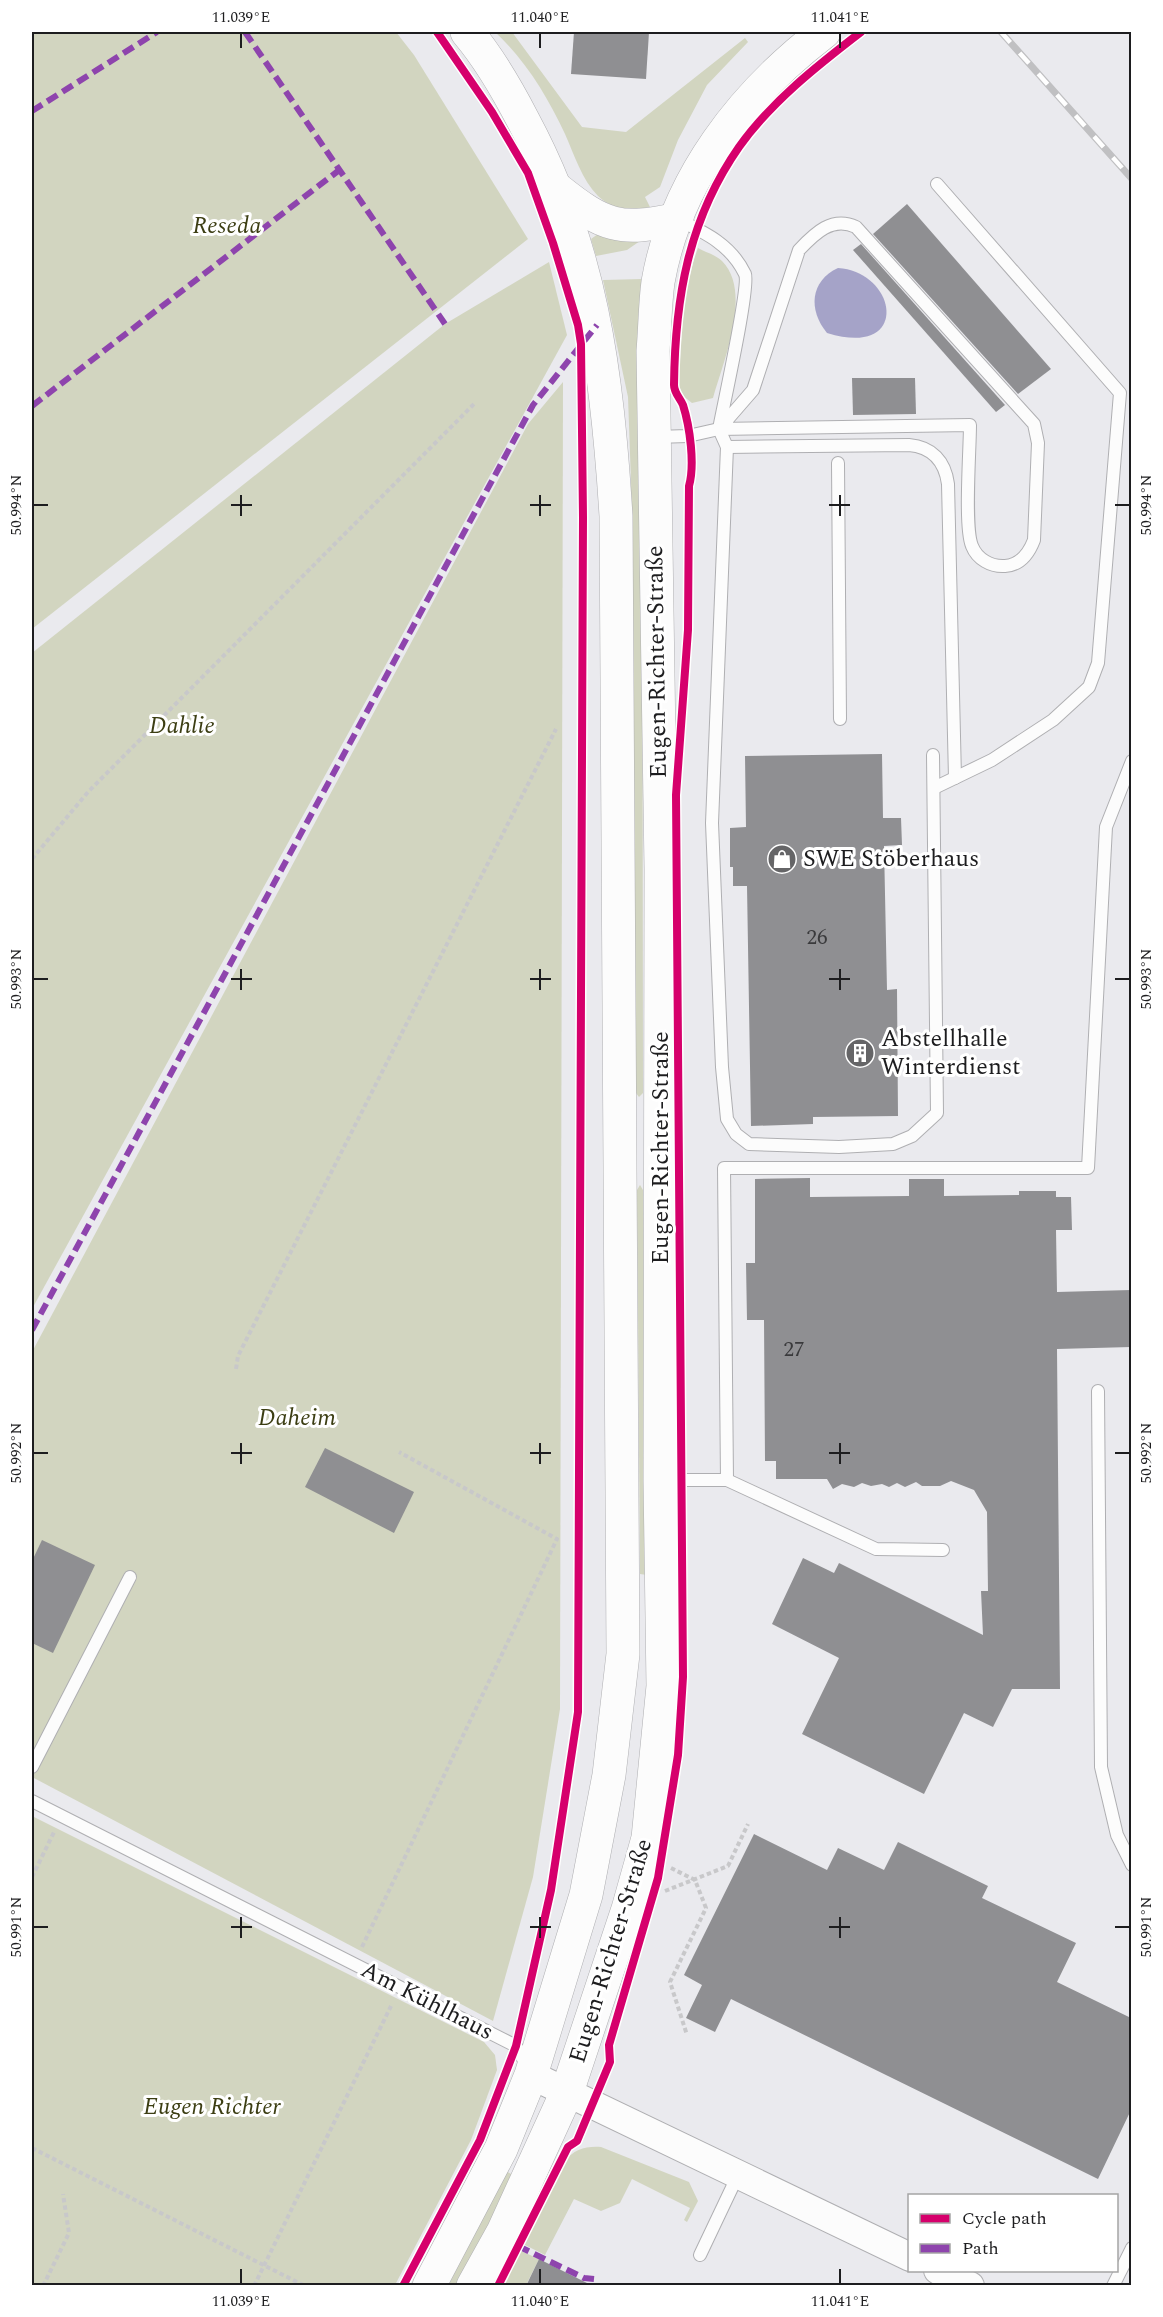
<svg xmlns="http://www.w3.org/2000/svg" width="1163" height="2317" font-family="Spectral,serif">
	<rect width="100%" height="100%" fill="#eaeaee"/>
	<g fill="#d2d5c0">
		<polygon points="32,32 396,32 414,55 528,239 32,629"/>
		<path d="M 495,32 L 512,32 L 582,127 L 626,132 L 745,38 L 748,42 L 707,85 L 678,140 L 660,187 L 645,197 L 650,207 C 632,210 612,210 598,196 C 582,180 574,154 565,134 C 547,96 526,61 495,32 Z"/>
		<polygon points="598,234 622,241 640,241 627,250 596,256 591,239"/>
		<path d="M 698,248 C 705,252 716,255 722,261 C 753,292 723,362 713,398 L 692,403 L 682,395 L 679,385 C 681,340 682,291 698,248 Z"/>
		<polygon points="549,262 567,335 32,1309 32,653 445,324"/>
		<polygon points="642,279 643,1093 639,1097 636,1093 631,482 628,397 603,280"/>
		<polygon points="563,382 560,1709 533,1877 493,2021 32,1777 32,1352 528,424"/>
		<polygon points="640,1185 643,1190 647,1575 640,1574 637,1190"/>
		<polygon points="32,1816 484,2042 495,2055 497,2070 471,2140 395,2285 32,2285"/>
		<path d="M 601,2147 L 689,2182 L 698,2201 L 687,2222 L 684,2220 L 690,2208 L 632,2179 L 620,2203 L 601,2211 L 574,2199 L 545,2255 L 523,2244 L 564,2162 C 574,2149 586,2146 601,2147 Z"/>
		<polygon points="504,2170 513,2175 460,2285 445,2286"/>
		<polygon points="519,2250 539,2259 526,2285 502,2285"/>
	</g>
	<path fill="#a5a3c8" d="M 838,268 C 898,272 911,359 827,333 C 808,310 810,281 838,268 Z"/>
	<g fill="#8f8f92">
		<polygon points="574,32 649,32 646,79 571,74"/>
		<polygon points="907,204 1051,369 1018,394 873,234"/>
		<polygon points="861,244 1005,405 996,412 853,250"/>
		<polygon points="852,378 915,378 916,414 853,415"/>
		<polygon points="882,754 883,818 901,818 902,845 884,846 887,990 897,989 898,1116 813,1117 813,1124 751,1126 747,886 733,886 733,867 730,867 730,828 746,827 745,756"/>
		<polygon points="810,1178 810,1197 909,1196 909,1179 944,1179 944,1196 1019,1195 1019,1191 1056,1191 1056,1197 1071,1197 1072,1230 1056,1230 1057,1292 1131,1290 1131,1347 1057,1349 1060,1689 1012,1689 993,1727 964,1713 924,1794 802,1734 839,1658 772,1624 803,1558 834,1573 839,1563 983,1635 981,1591 988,1591 987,1512 974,1490 951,1481 940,1486 922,1486 916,1482 905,1487 897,1483 889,1487 882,1484 871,1486 862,1483 854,1487 842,1484 833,1489 827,1479 776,1479 776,1461 765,1461 764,1320 747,1320 746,1263 755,1263 755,1179"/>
		<polygon points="325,1448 414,1492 394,1533 305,1487"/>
		<polygon points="42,1540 95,1565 53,1653 32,1643 32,1561"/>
		<polygon points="754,1834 827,1870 838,1848 884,1870 898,1842 988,1886 982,1898 1076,1943 1057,1982 1131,2018 1131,2110 1098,2179 731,1999 715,2032 686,2018 702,1985 684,1975"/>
		<polygon points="539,2259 593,2286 526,2286"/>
	</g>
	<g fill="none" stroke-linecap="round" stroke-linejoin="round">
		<g stroke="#afafb2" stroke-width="14">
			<g id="service">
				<path d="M 679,220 C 706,233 731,245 745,274 C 750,286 723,407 719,429 L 727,447 L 712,823 L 722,1067 L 727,1119 L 736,1134 L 749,1144 L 839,1147 L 893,1144 L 912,1136 L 937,1113 L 933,755"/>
				<path d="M 655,437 L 688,436 L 719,429 L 970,425 C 970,450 964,527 972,546 C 977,559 991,567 1005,566 C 1021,565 1029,553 1034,540 L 1038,443 L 1034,424 L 856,227 C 832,216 815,233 799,250 L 753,390 L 720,428"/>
				<path d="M 727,447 L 909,445 C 932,447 945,461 948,484 L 955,778"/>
				<polyline points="838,463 840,719"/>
				<polyline points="934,788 992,760 1053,720 1089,687 1098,663 1120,393 937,184"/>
				<polyline points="1098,1391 1101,1767 1117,1835 1132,1865"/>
				<polyline points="662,1480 727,1480 724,1168 1088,1168 1106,827 1132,761"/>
				<polyline points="727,1480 876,1549 943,1550"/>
				<polyline points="32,1767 130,1577"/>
				<polyline points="32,1801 516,2046 527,2066"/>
				<polyline points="700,2255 738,2175"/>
				<polyline points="1113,2286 1132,2248"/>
			</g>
		</g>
		<g stroke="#afafb2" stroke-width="30">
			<g id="tertiary">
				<polyline points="531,2075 910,2257"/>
				<polyline points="938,2270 970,2286"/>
			</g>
		</g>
		<g stroke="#afafb2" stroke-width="34">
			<g id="secondary">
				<path d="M 558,190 C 603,226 620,232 677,219"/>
				<path d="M 429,2286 L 501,2149 L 531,2075 L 586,1895 L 609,1775 L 623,1654 L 616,516 C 607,372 592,248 523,120 C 507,89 489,58 467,32"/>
				<path d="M 473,2286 L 503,2232 L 567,2092 L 628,1909 L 648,1838 L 663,1686 L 660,1480 L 661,869 L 653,351 C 655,328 655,304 658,282 C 676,179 743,94 824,32"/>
			</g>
		</g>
		<g stroke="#c8c8ca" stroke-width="4" stroke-dasharray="4.5 3" stroke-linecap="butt">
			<polyline points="32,859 88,792 474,404"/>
			<polyline points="236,1369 238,1356 556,729"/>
			<polyline points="671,1868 695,1880 706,1908 670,1982 687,2035"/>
			<polyline points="32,1877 54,1832"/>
			<polyline points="665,1891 728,1866 748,1824"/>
			<polyline points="362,1947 557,1539 399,1452"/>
			<polyline points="32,2148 305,2286"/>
			<polyline points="43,2286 69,2233 63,2194"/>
			<polyline points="254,2286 391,2006"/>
		</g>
		<use href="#service" stroke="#fcfcfc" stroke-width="12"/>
		<use href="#tertiary" stroke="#fcfcfc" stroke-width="28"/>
		<use href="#secondary" stroke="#fcfcfc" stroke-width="33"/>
		<g stroke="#c0c0c2" stroke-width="7">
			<polyline id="rail" points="1001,32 1132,179"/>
		</g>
		<use href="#rail" stroke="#fff" stroke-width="4.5" stroke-dasharray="14" stroke-linecap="butt"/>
		<g stroke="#8e44ad" stroke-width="6" stroke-dasharray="12 6" stroke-linecap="butt">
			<polyline points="245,32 445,324"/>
			<polyline points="32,111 157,32"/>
			<polyline points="32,406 338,171"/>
			<polyline points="32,1330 533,405 597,325"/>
			<polyline points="518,2246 584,2278 594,2279"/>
		</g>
		<g stroke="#fff" stroke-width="11">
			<g id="cycleway">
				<polyline points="403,2286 480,2140 516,2046 551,1890 578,1712 583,517 581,344 578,325 553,243 528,173 492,112 437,32"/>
				<path d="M 498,2286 L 568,2147 L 577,2141 L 610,2062 L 609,2045 L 658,1878 L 678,1755 L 683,1677 L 676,795 L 688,630 L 689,486 C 695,465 690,427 683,405 C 680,398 674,393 674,385 C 675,299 688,220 739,147 C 771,102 818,65 861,32"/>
			</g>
		</g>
		<use href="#cycleway" stroke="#d6006c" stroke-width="8"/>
	</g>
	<path fill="none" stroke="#1d1d1f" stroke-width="2" d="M 241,33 L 241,48M 540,33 L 540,48M 840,33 L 840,48M 241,495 L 241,516M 540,495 L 540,516M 840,495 L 840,516M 33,505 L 48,505M 231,505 L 252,505M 530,505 L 551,505M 829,505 L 850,505M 1115,505 L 1130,505M 241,969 L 241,990M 540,969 L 540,990M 840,969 L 840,990M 33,979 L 48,979M 231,979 L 252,979M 530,979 L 551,979M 829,979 L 850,979M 1115,979 L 1130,979M 241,1443 L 241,1464M 540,1443 L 540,1464M 840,1443 L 840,1464M 33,1453 L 48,1453M 231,1453 L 252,1453M 530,1453 L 551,1453M 829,1453 L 850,1453M 1115,1453 L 1130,1453M 241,1917 L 241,1938M 540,1917 L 540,1938M 840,1917 L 840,1938M 33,1927 L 48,1927M 231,1927 L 252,1927M 530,1927 L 551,1927M 829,1927 L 850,1927M 1115,1927 L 1130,1927M 241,2269 L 241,2284M 540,2269 L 540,2284M 840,2269 L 840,2284"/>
	<defs>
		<g id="shop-disc" transform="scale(1.5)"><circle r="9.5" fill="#656567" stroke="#fff"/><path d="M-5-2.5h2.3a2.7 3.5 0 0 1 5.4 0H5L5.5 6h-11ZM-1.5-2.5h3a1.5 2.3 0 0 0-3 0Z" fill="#fff"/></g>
		<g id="building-disc" transform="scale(1.5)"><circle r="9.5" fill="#656567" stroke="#fff"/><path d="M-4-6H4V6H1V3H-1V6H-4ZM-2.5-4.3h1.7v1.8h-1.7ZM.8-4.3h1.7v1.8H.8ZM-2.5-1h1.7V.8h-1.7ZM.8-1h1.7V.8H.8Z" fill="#fff"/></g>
	</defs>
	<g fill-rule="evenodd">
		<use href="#shop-disc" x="782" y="859"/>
		<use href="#building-disc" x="860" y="1053"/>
	</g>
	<g text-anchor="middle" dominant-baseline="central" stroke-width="6" stroke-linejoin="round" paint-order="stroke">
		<g font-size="21" fill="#3a3a3c">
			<text x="817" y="938">26</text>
			<text x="794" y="1350">27</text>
		</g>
		<g font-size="24" font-style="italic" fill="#3c3e13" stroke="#fff">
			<text x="227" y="226">Reseda</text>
			<text x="182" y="726">Dahlie</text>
			<text x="297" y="1418">Daheim</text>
			<text x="212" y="2107">Eugen Richter</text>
		</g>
		<g font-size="24" fill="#1d1d1f" stroke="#fff">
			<text transform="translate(657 662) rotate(-91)">Eugen-Richter-Straße</text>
			<text transform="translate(661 1148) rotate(-90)">Eugen-Richter-Straße</text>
			<text transform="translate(611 1951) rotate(-73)">Eugen-Richter-Straße</text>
			<text transform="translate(427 2001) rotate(27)">Am Kühlhaus</text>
		</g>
		<g font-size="24" fill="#1d1d1f" stroke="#fff" text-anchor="start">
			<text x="803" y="859">SWE Stöberhaus</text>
			<text x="881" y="1039">Abstellhalle<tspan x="881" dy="28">Winterdienst</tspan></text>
		</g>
	</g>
	<rect width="1163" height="2317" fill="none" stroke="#ffffff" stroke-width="66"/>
	<rect x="908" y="2194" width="210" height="78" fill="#ffffff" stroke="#a5a5a5" stroke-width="1.5"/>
	<rect x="920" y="2214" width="30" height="9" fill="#d6006c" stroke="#a5a5a5" stroke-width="1.5"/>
	<text x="962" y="2224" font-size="18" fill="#1d1d1f">Cycle path</text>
	<rect x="920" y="2244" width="30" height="9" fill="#8e44ad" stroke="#a5a5a5" stroke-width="1.5"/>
	<text x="962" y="2254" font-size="18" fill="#1d1d1f">Path</text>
	<rect x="33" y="33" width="1097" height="2251" fill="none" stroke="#1d1d1f" stroke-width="2"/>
	<g font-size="15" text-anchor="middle" fill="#1d1d1f">
		<text x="241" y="22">11.039°E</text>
		<text x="540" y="22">11.040°E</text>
		<text x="840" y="22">11.041°E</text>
		<text transform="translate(16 505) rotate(-90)" y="5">50.994°N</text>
		<text transform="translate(1146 505) rotate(-90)" y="5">50.994°N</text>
		<text transform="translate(16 979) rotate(-90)" y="5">50.993°N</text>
		<text transform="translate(1146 979) rotate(-90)" y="5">50.993°N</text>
		<text transform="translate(16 1453) rotate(-90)" y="5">50.992°N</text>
		<text transform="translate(1146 1453) rotate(-90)" y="5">50.992°N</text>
		<text transform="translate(16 1927) rotate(-90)" y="5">50.991°N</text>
		<text transform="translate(1146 1927) rotate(-90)" y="5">50.991°N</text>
		<text x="241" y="2306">11.039°E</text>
		<text x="540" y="2306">11.040°E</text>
		<text x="840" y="2306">11.041°E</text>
	</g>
</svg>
